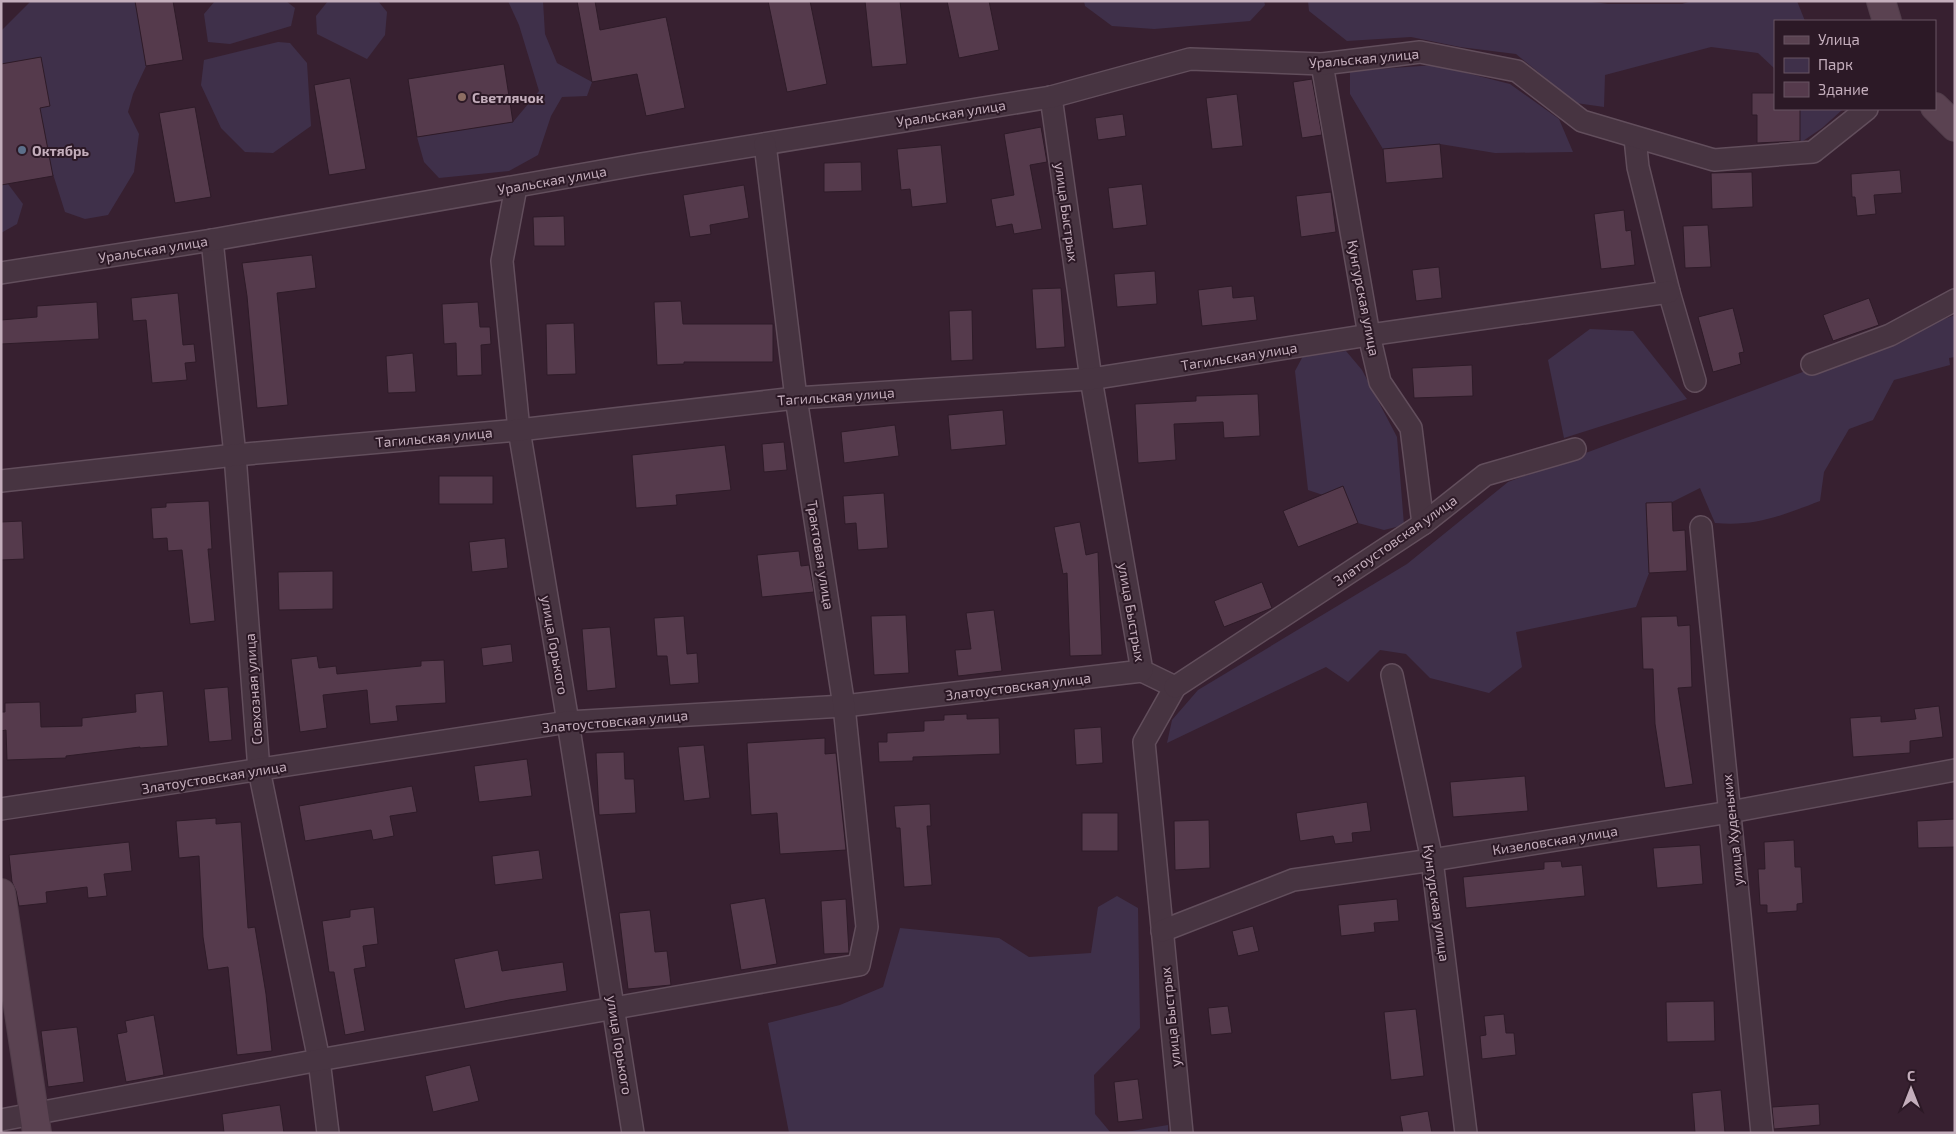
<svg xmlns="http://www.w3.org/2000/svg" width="1956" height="1134" font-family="'Exo 2',sans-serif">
	<rect width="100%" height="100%" fill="#372030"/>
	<g fill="#3f304a">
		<polygon points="31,1 135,1 146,66 133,94 128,112 139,134 134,172 108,215 85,219 65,212 52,171 43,123 33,124 30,109 49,106 41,57 1,64 1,31"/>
		<polygon points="215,1 286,1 295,8 291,26 230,44 208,42 204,14"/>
		<polygon points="328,1 378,1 387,12 385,35 367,59 317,34 316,16"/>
		<polygon points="508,1 543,1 545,34 557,63 592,82 587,96 562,97 551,116 538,155 509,171 439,178 424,162 417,137 513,122 539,91 519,25"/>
		<polygon points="1084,1 1264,1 1265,5 1250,21 1154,29 1112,26 1085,6"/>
		<polygon points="1308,1 1584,1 1608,4 1682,4 1692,1 1797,1 1805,21 1775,21 1775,69 1758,53 1711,47 1605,75 1604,107 1576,103 1516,54 1460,47 1411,37 1347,41 1309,11"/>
		<polygon points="278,42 290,43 307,63 311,126 273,153 245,152 221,128 201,85 204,60"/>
		<polygon points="1435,65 1510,84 1559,119 1573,152 1495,153 1440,144 1383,149 1350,94 1350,71"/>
		<polygon points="1800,109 1841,109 1842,110 1822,128 1800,143"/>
		<polygon points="8,184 23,204 17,224 1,233 1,185"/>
		<path d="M 1955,315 L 1955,357 L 1949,358 L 1950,365 L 1894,380 L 1873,420 L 1849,429 L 1824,472 L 1820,501 C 1783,515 1756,527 1715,523 L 1700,488 L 1672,502 L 1646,503 L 1649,573 L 1636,607 L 1516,632 L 1522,667 L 1489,693 L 1430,678 L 1406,654 L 1380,650 L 1348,682 L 1326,667 L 1167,743 L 1172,720 L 1198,690 L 1407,564 L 1508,482 Z"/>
		<polygon points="1590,329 1633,331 1687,399 1564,438 1548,360"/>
		<polygon points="1346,351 1362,370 1397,437 1404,525 1384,530 1358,523 1343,486 1323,495 1308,490 1295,371 1303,356"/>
		<polygon points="1117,896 1138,908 1140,1028 1094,1075 1095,1114 1111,1133 789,1133 768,1023 840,1005 883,987 900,928 999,938 1029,957 1091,953 1098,907"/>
		<polygon points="1168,1125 1168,1133 1120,1133"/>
	</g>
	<g fill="#553a4c" stroke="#2e1b28">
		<polygon points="135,1 173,1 183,60 146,66"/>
		<polygon points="577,1 595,1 600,30 666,17 685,108 646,116 637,74 592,82"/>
		<polygon points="768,1 810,1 827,84 787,92"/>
		<polygon points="865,1 900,1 907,64 872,67"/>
		<polygon points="947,1 989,1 999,50 959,58"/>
		<polygon points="41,57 50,106 40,108 53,176 1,185 1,64"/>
		<polygon points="504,64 513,122 417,137 408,79"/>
		<polygon points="350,78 366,169 329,175 314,85"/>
		<polygon points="1312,79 1322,135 1302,138 1293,82"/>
		<polygon points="1752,93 1775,93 1775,109 1800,109 1800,141 1757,143 1757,115 1752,115"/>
		<polygon points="1237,94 1243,146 1212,149 1206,98"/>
		<polygon points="195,107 211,197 175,203 159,113"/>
		<polygon points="1123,114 1126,136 1098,140 1095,118"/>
		<polygon points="1041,127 1047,162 1030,165 1042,229 1014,234 1012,224 996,227 991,199 1014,195 1004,134"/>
		<polygon points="1440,144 1443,178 1386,183 1383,149"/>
		<polygon points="941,145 947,203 912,207 910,189 901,190 897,149"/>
		<polygon points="861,162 862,191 824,192 824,163"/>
		<polygon points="1900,170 1902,193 1874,195 1876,214 1857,216 1855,197 1852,197 1851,174"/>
		<polygon points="1752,172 1753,207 1712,209 1711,173"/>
		<polygon points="1142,184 1147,225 1113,229 1108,188"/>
		<polygon points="744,185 749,218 710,225 711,234 690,237 683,195"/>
		<polygon points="1331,192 1336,232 1301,237 1296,196"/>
		<polygon points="1624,210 1626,231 1631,230 1635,265 1601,269 1594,214"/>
		<polygon points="564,216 565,246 534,246 533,217"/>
		<polygon points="1708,225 1711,267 1685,268 1683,226"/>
		<polygon points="312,255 316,288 277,293 288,405 257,408 247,296 242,263"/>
		<polygon points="1439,267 1442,298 1416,301 1412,270"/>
		<polygon points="1155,271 1157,304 1117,307 1114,274"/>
		<polygon points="1232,286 1233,298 1254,296 1257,320 1202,326 1198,290"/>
		<polygon points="1061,288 1065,347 1036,349 1032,289"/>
		<polygon points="178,293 183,345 194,344 196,362 185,363 187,380 152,383 146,320 133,321 131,298"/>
		<polygon points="1869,298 1879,325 1833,341 1823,315"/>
		<polygon points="681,301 683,324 773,324 773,362 684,362 684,364 657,365 654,302"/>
		<polygon points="97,302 99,339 1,344 1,320 37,317 37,306"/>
		<polygon points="478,302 480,327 490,327 491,344 481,345 482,375 457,376 456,343 444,344 442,304"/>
		<polygon points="1733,308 1744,352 1739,353 1741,364 1713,372 1698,317"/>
		<polygon points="972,310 973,360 951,361 949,311"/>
		<polygon points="574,323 576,374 547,375 546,324"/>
		<polygon points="413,353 416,392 388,393 386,356"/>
		<polygon points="1472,365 1473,396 1414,398 1412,368"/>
		<polygon points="1258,394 1260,436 1224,438 1223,422 1174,424 1176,460 1138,463 1135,404 1196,401 1196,396"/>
		<polygon points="1003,410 1006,445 951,450 948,415"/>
		<polygon points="895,425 899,456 844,463 841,432"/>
		<polygon points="784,442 787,470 764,472 762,444"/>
		<polygon points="725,445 731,490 676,495 677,505 636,508 632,455"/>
		<rect x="439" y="476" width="54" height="28"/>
		<polygon points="1343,486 1358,523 1298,547 1283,511"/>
		<polygon points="884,493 888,548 858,550 856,523 845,524 843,496"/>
		<polygon points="209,501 212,549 208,549 215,621 190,624 182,550 168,551 167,538 153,539 151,508 166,507 166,503"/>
		<polygon points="1672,502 1673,531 1685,530 1687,571 1649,573 1646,503"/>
		<polygon points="22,521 24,559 1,560 1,522"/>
		<polygon points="1080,522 1086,555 1098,552 1102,655 1070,656 1067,573 1063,574 1054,527"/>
		<polygon points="505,538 508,568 472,572 469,542"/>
		<polygon points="799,551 801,566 809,565 814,592 762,597 757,555"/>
		<polygon points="333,571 333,609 279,610 278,572"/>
		<polygon points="1262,582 1272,608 1224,627 1214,601"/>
		<polygon points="994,610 1002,671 958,676 955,650 971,649 966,613"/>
		<polygon points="906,615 909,673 874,675 871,616"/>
		<polygon points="684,616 687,654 697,653 699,683 670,685 667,656 657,656 654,618"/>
		<polygon points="1677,616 1678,626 1690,625 1692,687 1678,688 1693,784 1665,788 1655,724 1653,669 1643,669 1641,617"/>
		<polygon points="610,627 616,688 587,691 582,629"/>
		<polygon points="511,644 513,662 483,666 481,648"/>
		<polygon points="317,656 319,668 336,666 337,674 421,666 421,661 444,660 446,703 396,706 398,721 370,724 367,690 323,695 327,728 300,732 291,659"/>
		<polygon points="228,687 232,740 209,742 204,689"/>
		<polygon points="163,691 168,746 140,748 140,747 66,756 66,758 7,760 6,730 1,731 1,712 5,712 5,703 40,702 41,727 82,726 82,718 136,712 135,694"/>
		<polygon points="1939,706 1943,737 1910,741 1910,753 1853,757 1850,718 1881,716 1881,722 1916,719 1914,709"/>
		<polygon points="967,714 967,719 999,718 1000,754 913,757 913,761 879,762 878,742 887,742 887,733 924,731 924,721 944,720 944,715"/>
		<polygon points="1101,727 1103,763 1076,765 1074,729"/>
		<polygon points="825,738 825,754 836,753 846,850 780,854 777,813 751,815 747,743"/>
		<polygon points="704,745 710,798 684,801 678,747"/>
		<polygon points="624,752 625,779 634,779 636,813 599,815 596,753"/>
		<polygon points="527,759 532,796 479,802 474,766"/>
		<polygon points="1525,776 1528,811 1453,817 1450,782"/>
		<polygon points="412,786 417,812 390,816 394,836 373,840 371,830 305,841 299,806"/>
		<polygon points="1367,802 1371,831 1352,833 1353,842 1335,844 1333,836 1300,841 1296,813"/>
		<polygon points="930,804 931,826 927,826 932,885 904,887 900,828 896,828 894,806"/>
		<rect x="1082" y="813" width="36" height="38"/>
		<polygon points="216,818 216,824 241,822 248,928 255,927 266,994 272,1051 237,1055 228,967 208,970 203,937 199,856 179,858 176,821"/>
		<polygon points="1955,819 1955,847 1918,848 1917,821"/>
		<polygon points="1209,820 1210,868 1175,870 1174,821"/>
		<polygon points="1794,840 1795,867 1801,867 1803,903 1797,904 1797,911 1767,913 1767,905 1760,905 1758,869 1765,869 1764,842"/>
		<polygon points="129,842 132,871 104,874 107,896 88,898 87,887 46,892 47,903 19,906 16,891 12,882 9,855"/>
		<polygon points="1700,845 1703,884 1657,888 1653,848"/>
		<polygon points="539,850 543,879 495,885 492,856"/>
		<polygon points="1561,861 1562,867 1582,865 1585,896 1466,908 1463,877 1544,869 1544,862"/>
		<polygon points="765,898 777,964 741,970 730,904"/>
		<polygon points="846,899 849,953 824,954 821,901"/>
		<polygon points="1397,899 1399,921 1374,923 1375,932 1341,936 1338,905"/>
		<polygon points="374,907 378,944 363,946 366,967 354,969 365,1031 345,1035 334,972 329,972 322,921 350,917 350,910"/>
		<polygon points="650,910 655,952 667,951 671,985 628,989 619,913"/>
		<polygon points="1253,926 1259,951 1238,956 1232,931"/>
		<polygon points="498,950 502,971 563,962 567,991 509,1000 465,1009 454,959"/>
		<polygon points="1714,1001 1715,1041 1667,1042 1666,1002"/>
		<polygon points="1228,1006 1232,1033 1211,1035 1208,1008"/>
		<polygon points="1416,1009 1424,1076 1391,1080 1384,1012"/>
		<polygon points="1504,1014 1506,1033 1514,1033 1516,1055 1482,1059 1480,1036 1486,1035 1484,1016"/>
		<polygon points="154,1015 164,1075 126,1082 117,1034 127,1032 125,1021"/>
		<polygon points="77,1027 84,1082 48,1087 41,1031"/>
		<polygon points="470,1065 479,1101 433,1112 425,1076"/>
		<polygon points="1138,1079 1143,1119 1118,1122 1114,1082"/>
		<polygon points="1721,1090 1725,1133 1695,1133 1692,1093"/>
		<polygon points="1819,1104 1820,1125 1774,1129 1772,1107"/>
		<polygon points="280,1105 284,1133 224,1133 222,1114"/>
		<polygon points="1428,1111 1432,1133 1403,1133 1400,1116"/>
	</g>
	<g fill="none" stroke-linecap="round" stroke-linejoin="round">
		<g stroke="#624e5c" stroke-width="24">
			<g id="street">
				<polyline points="1322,64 1369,335 1380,382 1411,428 1423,524"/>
				<polyline points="1051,97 1091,379 1142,671 1175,687 1144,742 1182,1133"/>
				<polyline points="1635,138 1638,167 1669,292 1695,381"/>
				<polyline points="516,187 502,261 519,430 568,722 633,1133"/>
				<polyline points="212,240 235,455 259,770 319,1060 328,1133"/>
				<polyline points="1,273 212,240 641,164 1051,97 1190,59 1322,64 1420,52 1517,71 1582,121 1714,160 1813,152 1867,109"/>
				<polyline points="1812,364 1890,335 1955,300"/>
				<polyline points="1,481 235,455 519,430 796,398 1091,379 1369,335 1669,292"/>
				<polyline points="1701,527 1762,1133"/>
				<polyline points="1392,675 1432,860 1466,1133"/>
				<polyline points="1175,687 1423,524 1485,475 1575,449"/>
				<polyline points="1,809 568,722 844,706 1142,671"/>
				<polyline points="1162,931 1293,880 1432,860 1730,812 1955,770"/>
				<polyline points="1,1120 319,1060 859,965 867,927 844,706 796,398 765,144"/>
			</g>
		</g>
		<g stroke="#513d4a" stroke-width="30">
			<g id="secondary">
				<polyline points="1881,1 1887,21"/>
				<polyline points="1935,107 1955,127"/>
				<polyline points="1,893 37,1133"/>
			</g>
		</g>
		<use href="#street" stroke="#473441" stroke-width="21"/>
		<use href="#secondary" stroke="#5a4251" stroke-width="28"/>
	</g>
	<circle fill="#8d6e63" stroke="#2c1926" stroke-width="2" cx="462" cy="97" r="5"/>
	<circle fill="#5c6f8a" stroke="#2c1926" stroke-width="2" cx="22" cy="150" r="5"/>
	<g text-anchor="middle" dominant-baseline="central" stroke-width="4" stroke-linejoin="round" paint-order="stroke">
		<g font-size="14" fill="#c4aebc" stroke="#2c1926">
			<text transform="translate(1364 58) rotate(-5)">Уральская улица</text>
			<text transform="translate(951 113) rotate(-9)">Уральская улица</text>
			<text transform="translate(552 180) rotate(-10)">Уральская улица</text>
			<text transform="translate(1067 212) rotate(82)">улица Быстрых</text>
			<text transform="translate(153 249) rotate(-9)">Уральская улица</text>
			<text transform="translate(1364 298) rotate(79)">Кунгурская улица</text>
			<text transform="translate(1239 356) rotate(-9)">Тагильская улица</text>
			<text transform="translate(836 396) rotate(-4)">Тагильская улица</text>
			<text transform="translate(434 437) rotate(-5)">Тагильская улица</text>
			<text transform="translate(1395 540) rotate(-35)">Златоустовская улица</text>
			<text transform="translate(821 555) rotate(81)">Трактовая улица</text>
			<text transform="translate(1132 612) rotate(80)">улица Быстрых</text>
			<text transform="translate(555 645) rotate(80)">улица Горького</text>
			<text transform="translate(1018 686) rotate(-7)">Златоустовская улица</text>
			<text transform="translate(253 689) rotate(-94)">Совхозная улица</text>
			<text transform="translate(615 721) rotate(-5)">Златоустовская улица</text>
			<text transform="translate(214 777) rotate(-9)">Златоустовская улица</text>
			<text transform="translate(1732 830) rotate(-96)">улица Худеньких</text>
			<text transform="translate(1555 840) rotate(-9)">Кизеловская улица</text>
			<text transform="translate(1437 903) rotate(82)">Кунгурская улица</text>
			<text transform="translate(1170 1017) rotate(-96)">улица Быстрых</text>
			<text transform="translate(620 1045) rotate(81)">улица Горького</text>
		</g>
		<g font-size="14" font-weight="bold" fill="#c4aebc" stroke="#2c1926" text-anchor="start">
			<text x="472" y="97">Светлячок</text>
			<text x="32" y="150">Октябрь</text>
		</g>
	</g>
	<rect width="1956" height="1134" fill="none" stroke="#c4aebc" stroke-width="5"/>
	<rect x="1774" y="20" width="162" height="90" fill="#2c1926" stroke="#695562"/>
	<rect x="1784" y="36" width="25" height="8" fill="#5a4251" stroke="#695562"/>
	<text x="1818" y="45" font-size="15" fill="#c4aebc">Улица</text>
	<rect x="1784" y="58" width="25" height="15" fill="#3f304a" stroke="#695562"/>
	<text x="1818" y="70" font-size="15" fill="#c4aebc">Парк</text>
	<rect x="1784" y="82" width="25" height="15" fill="#553a4c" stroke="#695562"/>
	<text x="1818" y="95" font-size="15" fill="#c4aebc">Здание</text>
	<g transform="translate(1911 1089)" stroke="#2c1926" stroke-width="4" paint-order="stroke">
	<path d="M0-4L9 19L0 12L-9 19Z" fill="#c4aebc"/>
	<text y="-8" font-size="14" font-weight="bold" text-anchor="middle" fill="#c4aebc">С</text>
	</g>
</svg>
